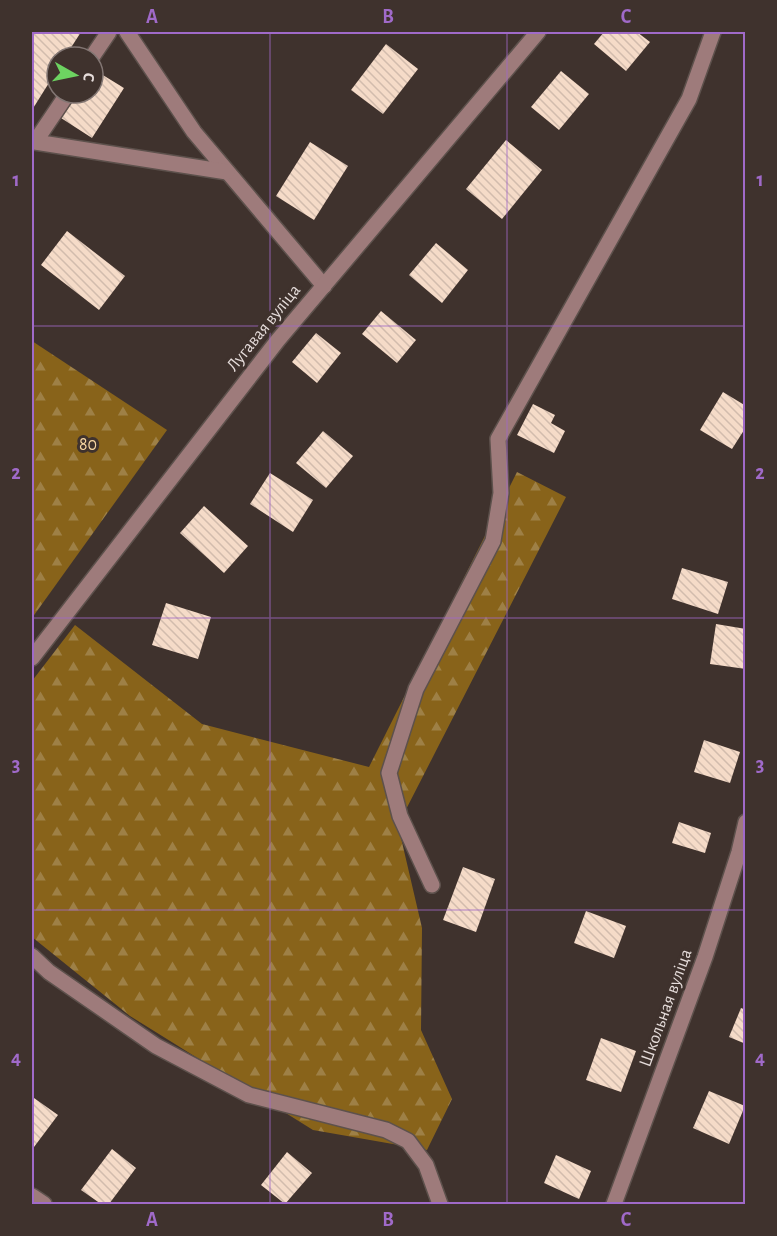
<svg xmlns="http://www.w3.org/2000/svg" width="777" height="1236" font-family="'Alegreya Sans',sans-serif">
	<defs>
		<pattern id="forest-firs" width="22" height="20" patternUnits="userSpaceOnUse" patternTransform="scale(1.5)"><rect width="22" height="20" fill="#88631a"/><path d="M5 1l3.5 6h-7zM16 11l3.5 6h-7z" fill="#9e8046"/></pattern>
		<pattern id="building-back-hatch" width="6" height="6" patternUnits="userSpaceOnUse" patternTransform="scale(1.5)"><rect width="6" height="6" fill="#f5dbc8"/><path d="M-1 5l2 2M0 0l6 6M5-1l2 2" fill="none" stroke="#d2bcad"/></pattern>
	</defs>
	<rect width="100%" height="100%" fill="#3f322d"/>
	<g fill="url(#forest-firs)">
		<polygon points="32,341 167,430 32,618"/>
		<polygon points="517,472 566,497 398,825 422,928 421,1030 452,1099 427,1150 313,1130 130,1016 32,937 32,681 75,625 202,724 369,767"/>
	</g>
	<g fill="url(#building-back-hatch)">
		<polygon points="32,32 81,32 65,57 57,57 57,70 32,110"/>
		<polygon points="604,32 637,32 650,42 626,71 594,44"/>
		<polygon points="386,44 418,69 383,114 351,90"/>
		<polygon points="93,69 124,88 92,138 61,118 77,93 93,93"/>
		<polygon points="561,71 589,94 559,130 531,107"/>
		<polygon points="506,140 542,170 502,219 466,189"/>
		<polygon points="310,142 348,166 314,220 276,196"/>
		<polygon points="67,231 125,276 99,310 41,265"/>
		<polygon points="436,243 468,270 442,303 409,275"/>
		<polygon points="381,311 416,340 397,363 362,334"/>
		<polygon points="316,333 341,353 317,383 292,362"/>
		<polygon points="723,392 746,406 746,427 732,449 700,430"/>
		<polygon points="533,404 555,415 551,423 565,431 554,453 517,435"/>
		<polygon points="323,431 353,456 326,488 296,463"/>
		<polygon points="270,473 313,500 293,532 250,504"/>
		<polygon points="204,506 248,546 224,573 180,533"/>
		<polygon points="682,568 728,582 718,614 672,599"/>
		<polygon points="166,603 211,617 198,659 152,645"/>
		<polygon points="716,624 746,629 746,669 710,664"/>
		<polygon points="704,740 740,752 730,783 694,772"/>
		<polygon points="679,822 711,833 705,853 672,843"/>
		<polygon points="463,867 495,879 476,932 443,920"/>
		<polygon points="586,911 626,926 614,958 574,943"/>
		<polygon points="741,1008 746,1010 746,1044 729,1037"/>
		<polygon points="601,1038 636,1051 621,1092 586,1080"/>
		<polygon points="709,1091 745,1106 729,1144 693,1128"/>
		<polygon points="34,1098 58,1115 34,1147 32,1145 32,1102"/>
		<polygon points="112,1149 136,1168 109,1204 101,1204 81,1190"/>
		<polygon points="287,1152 312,1173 285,1204 261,1185"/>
		<polygon points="556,1155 591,1171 579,1199 544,1183"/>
	</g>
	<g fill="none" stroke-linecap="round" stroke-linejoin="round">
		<g stroke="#5d514c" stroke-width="18">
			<g id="minor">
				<polyline points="127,32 194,132 324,286"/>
				<polyline points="92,57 109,32"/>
				<polyline points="68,93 35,142 227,172"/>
				<polyline points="32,658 278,340 538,32"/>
				<polyline points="432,885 400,816 389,773 416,689 493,541 501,493 498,439 689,99 713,32"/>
				<polyline points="32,956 49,972 156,1046 249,1095 386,1130 408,1141 426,1165 440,1204"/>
				<polyline points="32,1196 44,1204"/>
				<polyline points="614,1204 705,957 739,852 746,822"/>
			</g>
		</g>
		<use href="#minor" stroke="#9e7b7b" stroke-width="15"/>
	</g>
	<path fill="none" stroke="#a06ac9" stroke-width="1.5" stroke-opacity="0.55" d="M 270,32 L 270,1204M 507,32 L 507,1204M 32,326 L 746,326M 32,618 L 746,618M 32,910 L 746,910"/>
	<g text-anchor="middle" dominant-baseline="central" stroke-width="6" stroke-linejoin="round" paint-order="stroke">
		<g font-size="18" fill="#e6dddb" stroke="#3f322d">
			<text transform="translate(264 328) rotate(-51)">Лугавая вуліца</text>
			<text transform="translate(666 1008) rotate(-70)">Школьная вуліца</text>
		</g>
		<g font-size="18" fill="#f9d8a4" stroke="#3f322d">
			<text x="88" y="445">80</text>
		</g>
	</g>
	<rect width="777" height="1236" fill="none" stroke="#3f322d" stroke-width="66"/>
	<g transform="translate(75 75) rotate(99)"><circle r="28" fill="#3f322d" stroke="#827673" stroke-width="1.5"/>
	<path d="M0-4.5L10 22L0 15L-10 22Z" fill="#6dd361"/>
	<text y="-9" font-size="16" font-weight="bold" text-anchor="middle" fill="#e6dddb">С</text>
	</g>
	<rect x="33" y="33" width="711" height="1170" fill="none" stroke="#a06ac9" stroke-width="2"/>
	<g font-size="20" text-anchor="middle" font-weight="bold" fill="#a06ac9">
		<text x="152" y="23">A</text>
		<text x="388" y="23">B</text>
		<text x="626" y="23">C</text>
		<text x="16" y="186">1</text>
		<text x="760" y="186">1</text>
		<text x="16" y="479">2</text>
		<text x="760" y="479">2</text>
		<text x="16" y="771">3</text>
		<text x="760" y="771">3</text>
		<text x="16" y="1064">4</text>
		<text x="760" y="1064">4</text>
		<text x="152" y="1226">A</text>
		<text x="388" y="1226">B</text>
		<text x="626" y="1226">C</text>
	</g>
</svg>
